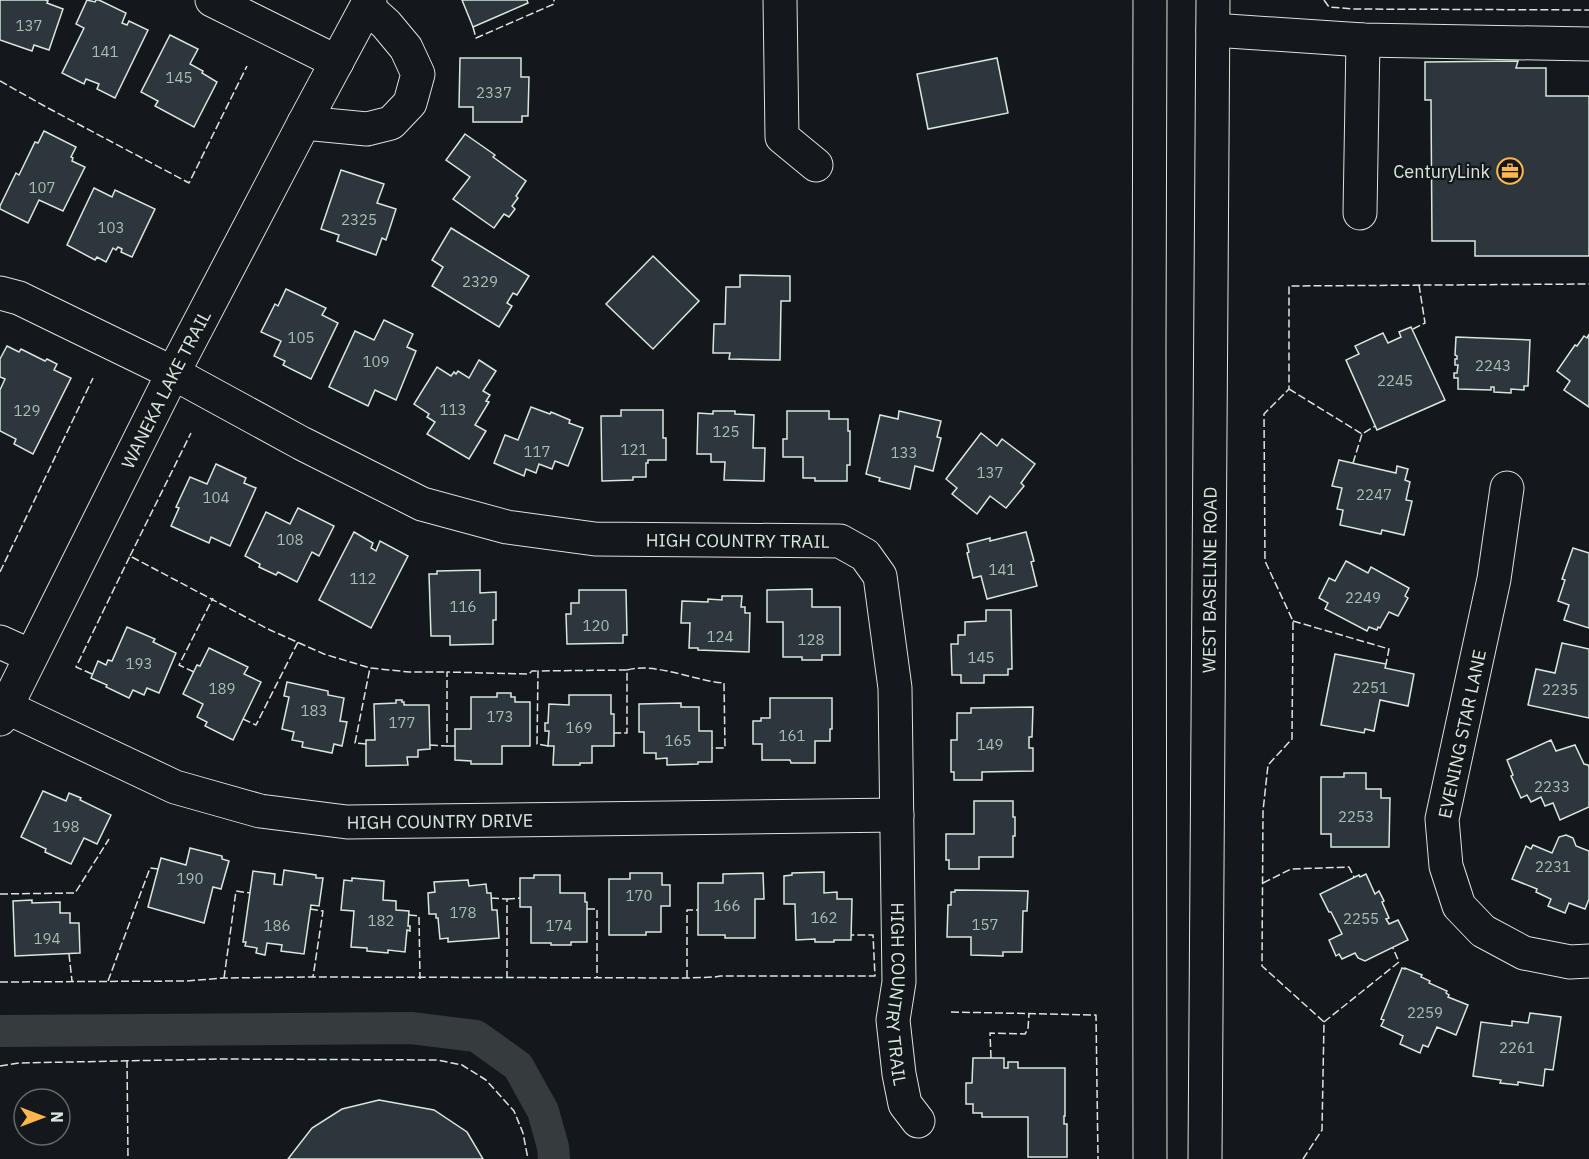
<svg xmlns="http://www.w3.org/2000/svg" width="1589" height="1159" font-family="'IBM Plex Sans',sans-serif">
	<rect width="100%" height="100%" fill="#14181c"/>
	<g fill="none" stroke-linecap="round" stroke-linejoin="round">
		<polyline stroke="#363b3e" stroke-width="32" points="0,1031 411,1028 476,1036 518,1066 543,1111 553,1147 554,1159"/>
	</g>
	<g fill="#2c363c" stroke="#d8e6dc" stroke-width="1.5">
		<polygon points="0,0 45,0 48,1 47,3 63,9 49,50 34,45 32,51 0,40"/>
		<polygon points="87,0 95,2 96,0 99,0 126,13 122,23 127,25 129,21 148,30 115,98 97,89 99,84 86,79 84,84 62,73 84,28 76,24"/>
		<polygon points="462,0 527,0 528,3 473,27"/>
		<polygon points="170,35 198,49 190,64 203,71 202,73 217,82 194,127 155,106 158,101 141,92"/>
		<polygon points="460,58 521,58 521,77 529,77 528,116 522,116 522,122 473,122 473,107 459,107"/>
		<polygon points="997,58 1008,113 928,129 917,74"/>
		<polygon points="1518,61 1516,68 1546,68 1546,96 1589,96 1589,256 1475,256 1475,241 1432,241 1431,100 1425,100 1425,62"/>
		<polygon points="44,131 76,147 71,157 73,158 72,161 85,167 63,211 39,200 28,223 0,209 0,206 16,173 19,175 35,142 38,143"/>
		<polygon points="465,134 495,155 493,157 526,181 516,196 518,198 512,206 515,209 509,217 504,214 494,228 453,199 470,177 446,160"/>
		<polygon points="341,170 384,184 377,203 396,209 386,240 382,238 376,255 337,241 339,235 321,229"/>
		<polygon points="94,188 112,197 115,190 155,209 132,257 121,252 122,249 118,247 116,250 113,248 106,262 97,257 95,260 67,245"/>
		<polygon points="451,228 529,276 517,295 513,293 507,303 512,306 499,327 432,286 443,267 432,260"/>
		<polygon points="653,256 699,301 653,349 606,304"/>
		<polygon points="740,275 790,276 790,301 781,301 780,360 729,359 730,353 713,353 714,324 725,324 726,287 740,287"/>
		<polygon points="286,289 326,308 322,315 338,323 311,379 283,365 285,361 274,356 281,341 261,332 275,304 278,306"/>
		<polygon points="384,320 413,334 407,347 416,351 396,400 375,390 368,406 329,387 355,331 374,340"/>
		<polygon points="1411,327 1445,400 1377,430 1346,360 1359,354 1355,346 1383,333 1388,343 1401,337 1399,332"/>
		<polygon points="1589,334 1589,407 1564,390 1570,381 1557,371 1575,345 1577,346 1584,336 1587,338"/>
		<polygon points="1456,337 1530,340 1528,386 1524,386 1524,390 1511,389 1511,393 1494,392 1494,387 1491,387 1491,390 1458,389 1458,378 1454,378 1454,373 1457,373 1458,365 1455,365 1455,359 1457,359 1457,356 1455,355"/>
		<polygon points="7,346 19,352 21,349 45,361 47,359 57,364 54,370 71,378 33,454 14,444 16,439 0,431 0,390 5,379 0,377 0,359"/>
		<polygon points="479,360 496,371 483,391 490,395 486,401 489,402 475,425 486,431 469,459 427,434 435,422 427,417 429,414 414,404 437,367 451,376 454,372 456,374 458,371 469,378"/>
		<polygon points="531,407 550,414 551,412 570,420 569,423 583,428 568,466 555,461 552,469 539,464 536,473 526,469 524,476 494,463 505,435 518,440"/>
		<polygon points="621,410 663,410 663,438 666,438 666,460 648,460 648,463 646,463 646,477 633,477 633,480 602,481 601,416 621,416"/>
		<polygon points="713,411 735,411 735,414 754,415 753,448 765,448 764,481 724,480 725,462 711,462 711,454 697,454 698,413 713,414"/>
		<polygon points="787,411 829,411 829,419 848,419 848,431 850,431 850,465 847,465 847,481 815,481 815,478 803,478 803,457 783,457 783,439 787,439"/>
		<polygon points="899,411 941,421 937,437 941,438 933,471 915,466 910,489 879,481 880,478 866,474 880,415 898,419"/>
		<polygon points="981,433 997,446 1002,439 1035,464 1021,483 1024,486 1006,508 990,496 977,514 952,494 957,488 946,479"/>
		<polygon points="1339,460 1396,473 1397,466 1408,469 1405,480 1410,482 1406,500 1412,501 1404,535 1382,530 1381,534 1340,525 1343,510 1337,509 1342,488 1332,486"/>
		<polygon points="216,464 246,478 244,483 256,488 230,546 211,537 209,543 171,526 179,508 176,507 190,477 207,484"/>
		<polygon points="298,508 334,526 319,556 312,552 297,582 278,572 276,575 259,567 260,564 245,556 266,512 290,524"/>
		<polygon points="354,532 373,543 371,548 376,551 380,541 408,556 371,628 319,600"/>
		<polygon points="1026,532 1034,561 1031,562 1037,586 987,599 981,576 973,578 967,553 969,552 967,544 990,538 990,541"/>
		<polygon points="1573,548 1589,553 1589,628 1564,620 1569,605 1558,601 1565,580 1562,579"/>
		<polygon points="1346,561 1368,573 1371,567 1409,588 1405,596 1408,598 1398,616 1389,612 1380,628 1378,627 1377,630 1369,627 1367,631 1325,609 1328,603 1319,598 1329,578 1335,581"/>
		<polygon points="480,570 480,593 496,592 496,620 493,620 493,644 450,645 450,636 431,636 429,574 437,574 437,571"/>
		<polygon points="812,589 812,607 840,607 840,655 822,655 822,660 802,660 802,657 783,657 783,622 767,622 767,590"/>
		<polygon points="579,590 626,590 627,635 623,635 623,643 567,644 566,614 571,614 571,603 579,603"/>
		<polygon points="722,596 742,596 741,607 745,607 745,613 750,613 749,652 698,650 698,648 689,648 690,623 681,623 682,601 708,602 708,599 722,600"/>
		<polygon points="986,610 1011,610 1012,669 1008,669 1008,675 984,675 984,683 961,683 961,675 952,675 951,644 958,644 958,635 965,635 965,622 986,621"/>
		<polygon points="127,627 155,639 153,642 176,653 159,693 147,688 144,695 133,690 129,698 106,687 107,685 91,678 98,661 106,665 108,660 112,661"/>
		<polygon points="1562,643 1589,649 1589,718 1528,705 1536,669 1555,673"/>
		<polygon points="209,648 248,667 244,674 261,682 233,740 205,726 207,722 197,717 203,704 183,694 197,665 200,666"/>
		<polygon points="1335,654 1386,664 1385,668 1414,674 1408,706 1380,700 1374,731 1365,729 1364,733 1321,725"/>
		<polygon points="287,682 328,691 328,695 344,698 340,721 347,722 342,746 334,744 332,753 302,747 303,742 292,740 294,732 282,729 289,697 284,696"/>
		<polygon points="497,693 511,693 511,697 515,697 515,702 530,702 530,746 502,746 502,764 471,764 471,761 455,760 455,729 471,729 471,697 497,697"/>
		<polygon points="569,695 611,695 611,714 614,714 614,746 592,746 592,763 580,763 580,765 553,765 554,746 548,746 549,731 545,731 545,723 548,723 549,704 569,705"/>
		<polygon points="770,698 832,698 832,729 830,729 830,741 815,741 815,763 791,763 790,760 762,760 762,744 753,744 753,721 761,721 761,718 770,718"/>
		<polygon points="396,700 402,700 402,702 404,702 404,705 429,705 430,749 418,750 418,757 407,757 408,765 366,766 366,740 375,740 374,704 396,703"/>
		<polygon points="681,703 681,707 699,707 699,731 712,731 712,762 698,762 698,764 667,765 667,758 656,759 656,753 644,753 644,732 639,732 639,704"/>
		<polygon points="1033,707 1032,737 1029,737 1029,748 1033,748 1033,771 982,772 982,780 954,780 954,772 951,772 951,740 957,740 957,713 971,713 971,708"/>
		<polygon points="1551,740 1556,751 1575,745 1584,764 1588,765 1589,767 1589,807 1560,820 1553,803 1545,806 1541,797 1531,802 1527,795 1521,798 1511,776 1513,775 1507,760"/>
		<polygon points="1344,773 1366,773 1366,789 1381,789 1381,798 1390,798 1389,847 1331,847 1331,834 1321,834 1321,777 1344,777"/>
		<polygon points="43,791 66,801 69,793 81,798 80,800 111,815 97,844 84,838 71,864 45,852 46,849 21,837"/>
		<polygon points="974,801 1013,801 1013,817 1015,817 1015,836 1013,836 1013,857 979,857 979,869 949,869 949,860 946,860 946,834 974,834"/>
		<polygon points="1566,835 1573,838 1576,846 1589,851 1589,899 1585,909 1569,903 1565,913 1548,906 1551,899 1536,892 1537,889 1512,879 1526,846 1531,849 1533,845 1552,853 1559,837"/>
		<polygon points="190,848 222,856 222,859 229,861 221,889 213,887 204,923 148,907 161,858 186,865"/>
		<polygon points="284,870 316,875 316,878 323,878 319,906 311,905 304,954 281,951 282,945 267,943 265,955 256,953 257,948 245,946 246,942 243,942 253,871 275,874 274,884 282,885"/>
		<polygon points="824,872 824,893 837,892 837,899 852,899 851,940 834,940 834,942 815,942 815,939 796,940 795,904 784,904 784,876 792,875 792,873"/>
		<polygon points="630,873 662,873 662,885 670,885 670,906 661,906 661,932 646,932 646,935 609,935 609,879 630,879"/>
		<polygon points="763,873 764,899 755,899 755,938 725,938 725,935 698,935 698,883 723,883 723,874"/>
		<polygon points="1366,874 1375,894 1379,891 1384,901 1382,902 1389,918 1386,919 1389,924 1398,920 1408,940 1365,961 1358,958 1355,953 1342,959 1339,954 1336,956 1329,940 1342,934 1331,912 1329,912 1320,894 1359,875 1360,877"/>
		<polygon points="534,875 560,875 560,893 585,893 585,902 587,902 587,942 571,942 571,945 551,945 551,943 531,943 531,907 520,907 520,878 534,878"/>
		<polygon points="352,878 384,881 383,900 396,901 396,910 409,911 408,926 410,926 410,931 407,930 405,952 388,950 388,953 367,951 367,948 351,947 354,911 341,910 344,880 352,881"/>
		<polygon points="468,880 469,886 486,884 487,893 491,893 492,910 497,910 499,938 448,942 448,938 440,939 438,918 436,918 436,914 429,914 428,893 435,892 434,882"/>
		<polygon points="955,890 1028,891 1027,911 1023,911 1022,952 1003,952 1003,956 971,955 971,937 947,937 948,905 951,905 951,892 955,892"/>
		<polygon points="32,900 32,903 60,902 60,913 70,913 70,923 79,923 80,953 15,956 13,901"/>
		<polygon points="1402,968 1405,969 1405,968 1422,975 1421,977 1430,981 1429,983 1447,991 1446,993 1449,995 1448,997 1468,1005 1456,1035 1437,1027 1428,1047 1423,1045 1420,1053 1400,1044 1403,1036 1381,1026 1384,1020 1381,1019"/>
		<polygon points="1530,1013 1561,1017 1553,1070 1545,1069 1543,1086 1518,1082 1518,1085 1500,1083 1501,1080 1473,1076 1481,1022 1512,1026 1512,1021 1528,1023"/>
		<polygon points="973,1058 1004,1058 1004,1068 1008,1068 1008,1062 1018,1062 1018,1068 1065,1068 1065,1116 1064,1116 1064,1124 1067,1124 1067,1157 1028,1157 1028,1117 982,1117 982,1113 973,1113 973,1104 966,1104 966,1083 972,1083"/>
		<polygon points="379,1100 434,1110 467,1132 483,1159 288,1159 312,1128 342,1109"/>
	</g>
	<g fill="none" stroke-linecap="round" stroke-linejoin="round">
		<g stroke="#d8e6dc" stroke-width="35">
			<g id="minor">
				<polyline points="212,0 337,62"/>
				<polyline points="780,0 782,137 816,165"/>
				<polyline points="1213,30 1363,40 1589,44"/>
				<polyline points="304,123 367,129 391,123 410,103 418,74 406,48 386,24 367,7"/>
				<polyline points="1360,213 1363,40"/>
				<path id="s1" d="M 0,293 L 19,298 L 173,373 L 301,443 L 422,504 L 507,527 L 595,539 L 840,541 L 865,555 L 880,576 L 895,688 L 899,982 L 893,1020 L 899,1074 L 905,1104 L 918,1121"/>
				<polyline points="1507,488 1494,579 1442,819 1446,866 1459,906 1483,931 1524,953 1570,962 1589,961"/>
				<polyline points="0,642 31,656"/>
				<path id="s2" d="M 6,707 L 175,787 L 260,811 L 347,822 L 897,815"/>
				<path id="s3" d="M 0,719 L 173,373 L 304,123 L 370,0"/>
			</g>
		</g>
		<g stroke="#d8e6dc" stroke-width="35">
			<g id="major">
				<polyline points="1150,1159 1149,347 1150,0"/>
				<path id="s4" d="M 1205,1159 L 1213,0"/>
			</g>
		</g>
		<use href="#minor" stroke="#14181c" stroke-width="33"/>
		<use href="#major" stroke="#14181c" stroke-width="33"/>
		<g stroke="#d8e6dc" stroke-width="1.5" stroke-dasharray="8 3" stroke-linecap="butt">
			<polyline points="1324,0 1329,7 1353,9 1589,10"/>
			<polyline points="473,27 476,38 554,4 554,0"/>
			<polyline points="0,81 48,108 189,183 247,66"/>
			<polyline points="1413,329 1425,323 1419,285"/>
			<polyline points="1289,389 1362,434 1375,426"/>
			<polyline points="1353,463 1362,434"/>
			<polyline points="130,556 191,433"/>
			<polyline points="0,572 93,378"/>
			<polyline points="1293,621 1389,649 1386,664"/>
			<path d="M 627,670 C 655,662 695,681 724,683 L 725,748 L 712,748"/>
			<polyline points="194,672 179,665 213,598"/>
			<polyline points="92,674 76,667 130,556 270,630 324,654 370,668"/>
			<polyline points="243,719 256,725 298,642"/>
			<polyline points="366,744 355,743 370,668 409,672 447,672"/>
			<polyline points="430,745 447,746"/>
			<polyline points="455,746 447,746 447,672 529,674 532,671 538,671"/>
			<polyline points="548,746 537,744 538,671 627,670 627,733 614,733"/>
			<polyline points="1263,883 1291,869 1349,867 1354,877"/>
			<polyline points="0,894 75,893 109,839"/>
			<polyline points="491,898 507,899 507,978"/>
			<polyline points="507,899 520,898"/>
			<polyline points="310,909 323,911 313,977"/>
			<polyline points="587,909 597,909 597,978"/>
			<polyline points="409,915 419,916 420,979"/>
			<polyline points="69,954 72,981"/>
			<polyline points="224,978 236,891 250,893"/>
			<polyline points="687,978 687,910 698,910"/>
			<polyline points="108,981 150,868 158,869"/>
			<polyline points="0,982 187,981 224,978 313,977 687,978 715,977 720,976 875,976 873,935 851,935"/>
			<polyline points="951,1012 1096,1015 1098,1159"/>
			<polyline points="1324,1022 1399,962 1393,948"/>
			<polyline points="991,1058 990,1033 1025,1034 1028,1029 1029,1013"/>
			<polyline points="127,1060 128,1159"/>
			<polyline points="0,1066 19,1063 221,1059 437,1060 462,1065 486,1080 514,1111 523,1133 528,1159"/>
			<polyline points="1303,1159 1322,1130 1324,1022 1262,966 1263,811 1268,765 1292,739 1293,621 1265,561 1264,414 1289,389 1289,286 1589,284"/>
		</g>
	</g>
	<defs>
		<g id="office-ring" transform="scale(1.35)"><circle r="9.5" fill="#14181c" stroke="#ffb74d" stroke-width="1.5"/><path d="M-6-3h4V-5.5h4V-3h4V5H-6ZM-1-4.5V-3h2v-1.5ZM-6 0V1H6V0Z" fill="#ffb74d"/></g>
	</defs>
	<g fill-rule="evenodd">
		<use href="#office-ring" x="1510" y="171"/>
	</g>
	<g text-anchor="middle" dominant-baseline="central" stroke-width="4.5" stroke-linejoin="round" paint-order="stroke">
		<g font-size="15" fill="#adbab4">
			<text x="29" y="25">137</text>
			<text x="105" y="51">141</text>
			<text x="179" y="77">145</text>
			<text x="494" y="92">2337</text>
			<text x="42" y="187">107</text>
			<text x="359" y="219">2325</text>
			<text x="111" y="227">103</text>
			<text x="480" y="281">2329</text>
			<text x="301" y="337">105</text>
			<text x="376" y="361">109</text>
			<text x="1493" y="365">2243</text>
			<text x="1395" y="380">2245</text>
			<text x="453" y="409">113</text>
			<text x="27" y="410">129</text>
			<text x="726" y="431">125</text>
			<text x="634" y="449">121</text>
			<text x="537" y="451">117</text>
			<text x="904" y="452">133</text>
			<text x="990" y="472">137</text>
			<text x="1374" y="494">2247</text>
			<text x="216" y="497">104</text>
			<text x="290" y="539">108</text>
			<text x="1002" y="569">141</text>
			<text x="363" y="578">112</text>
			<text x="1363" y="597">2249</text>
			<text x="463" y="606">116</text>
			<text x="596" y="625">120</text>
			<text x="720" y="636">124</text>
			<text x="811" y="639">128</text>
			<text x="981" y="657">145</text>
			<text x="139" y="663">193</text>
			<text x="1370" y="687">2251</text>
			<text x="222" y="688">189</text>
			<text x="1560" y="689">2235</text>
			<text x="314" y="710">183</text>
			<text x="500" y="716">173</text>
			<text x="402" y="722">177</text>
			<text x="579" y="727">169</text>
			<text x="792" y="735">161</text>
			<text x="678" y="740">165</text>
			<text x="990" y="744">149</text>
			<text x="1552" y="786">2233</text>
			<text x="1356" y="816">2253</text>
			<text x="66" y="826">198</text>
			<text x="1553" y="866">2231</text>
			<text x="190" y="878">190</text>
			<text x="639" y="895">170</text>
			<text x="727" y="905">166</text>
			<text x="463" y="912">178</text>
			<text x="824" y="917">162</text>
			<text x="1361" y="918">2255</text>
			<text x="381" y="920">182</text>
			<text x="985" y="924">157</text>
			<text x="277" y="925">186</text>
			<text x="559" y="925">174</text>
			<text x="47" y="938">194</text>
			<text x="1425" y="1012">2259</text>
			<text x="1517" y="1047">2261</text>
		</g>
		<g font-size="18" fill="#d8e6dc" stroke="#14181c" text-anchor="end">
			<text x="1490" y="171">CenturyLink</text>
		</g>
		<g font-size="18" fill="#d8e6dc" stroke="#14181c">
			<text stroke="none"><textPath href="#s3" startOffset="369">WANEKA LAKE TRAIL</textPath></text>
			<text stroke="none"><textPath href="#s1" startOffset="792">HIGH COUNTRY TRAIL</textPath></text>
			<text stroke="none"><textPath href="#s4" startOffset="579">WEST BASELINE ROAD</textPath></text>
			<text transform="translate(1462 734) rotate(-78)">EVENING STAR LANE</text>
			<text stroke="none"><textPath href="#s2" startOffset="456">HIGH COUNTRY DRIVE</textPath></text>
			<text stroke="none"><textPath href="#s1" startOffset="1368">HIGH COUNTRY TRAIL</textPath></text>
		</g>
	</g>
	<g transform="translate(42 1117) rotate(90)"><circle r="28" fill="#14181c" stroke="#626a69" stroke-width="1.5"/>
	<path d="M0-4.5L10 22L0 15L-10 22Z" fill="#ffb74d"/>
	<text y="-9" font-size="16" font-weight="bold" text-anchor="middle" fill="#d8e6dc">N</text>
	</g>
</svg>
